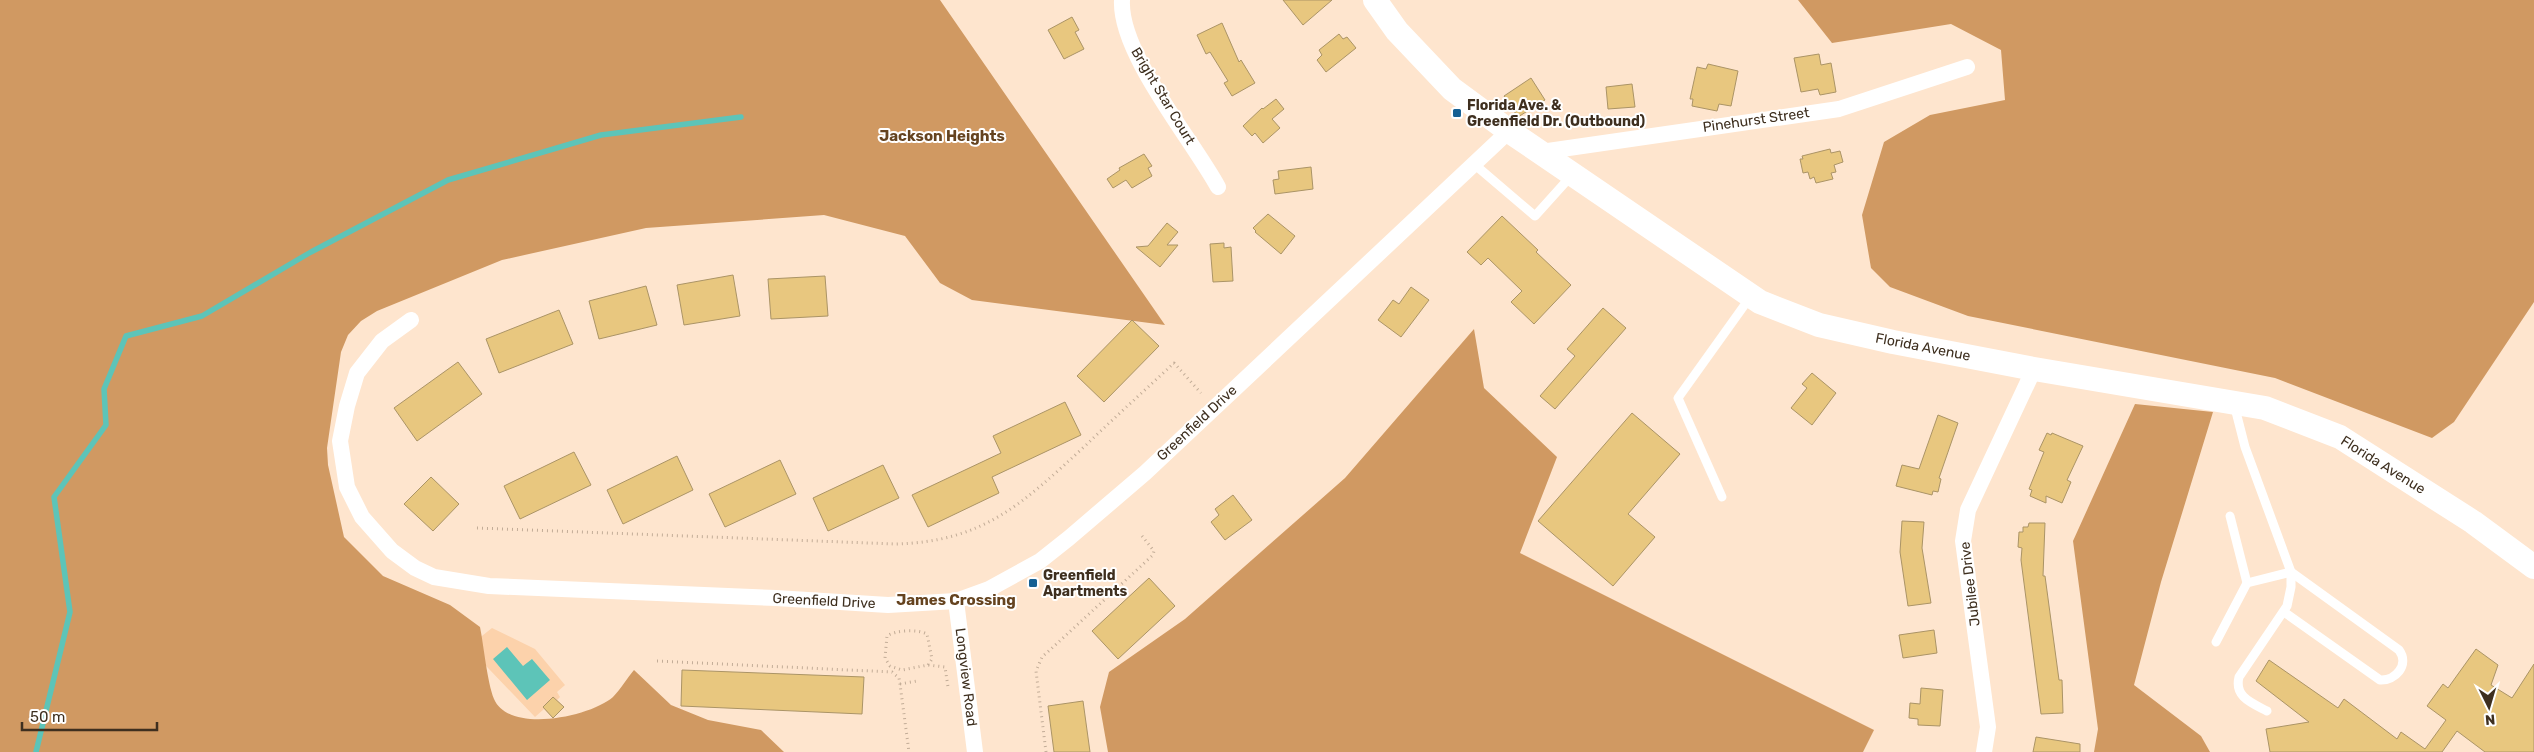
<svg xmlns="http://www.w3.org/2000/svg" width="2534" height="752" font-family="Rubik,sans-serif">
	<rect width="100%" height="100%" fill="#fee5ce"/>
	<polygon fill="#fcd2ab" points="492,628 535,649 565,685 557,692 560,697 557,700 564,707 553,718 544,709 535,717 468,647"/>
	<g fill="#d09962">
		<path d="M 0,0 L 940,0 L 1165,325 L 972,300 L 940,283 L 905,236 L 824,215 L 646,228 L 502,260 L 377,311 L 361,321 L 348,335 L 341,352 L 327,448 L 328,465 L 344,537 L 383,576 L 450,605 L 480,627 C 484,647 487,681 494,699 C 509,734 590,717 613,697 C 621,689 627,678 634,670 L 671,705 L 708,720 L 761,730 L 784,752 L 0,752 Z"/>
		<polygon points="1798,0 2534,0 2534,302 2454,422 2432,438 2275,378 1968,316 1890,287 1871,268 1862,215 1884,142 1930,115 2005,100 2001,50 1951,24 1832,43"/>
		<polygon points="1474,329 1484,388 1557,457 1520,553 1874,730 1863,752 1108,752 1100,707 1109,672 1185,619 1345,478"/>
		<polygon points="2135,404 2213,412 2161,582 2134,685 2201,736 2210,752 2094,752 2098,729 2073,541"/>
	</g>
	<polygon fill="#5dc4b8" points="507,647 523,666 532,659 550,680 527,700 493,659"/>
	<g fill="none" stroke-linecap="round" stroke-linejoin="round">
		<polyline stroke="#5dc4b8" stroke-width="5.5" points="36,752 70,612 54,497 106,425 104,389 126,336 202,316 311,252 448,180 601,135 741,117"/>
	</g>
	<g fill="#e8c77f" stroke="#ab9466">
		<polygon points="1283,0 1332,0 1303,25"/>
		<polygon points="1072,17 1079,30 1075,32 1084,49 1064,59 1048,30"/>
		<polygon points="1222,23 1239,62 1241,60 1255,83 1232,96 1224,83 1228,81 1210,52 1206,54 1197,35"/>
		<polygon points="1339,34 1343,39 1347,37 1356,48 1326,72 1317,60 1322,55 1319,50"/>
		<polygon points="1819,54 1821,65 1831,63 1836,92 1820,95 1818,89 1801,92 1794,58"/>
		<polygon points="1708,64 1738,71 1731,106 1719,104 1717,111 1692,106 1693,99 1690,99 1697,67 1706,69"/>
		<polygon points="1531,78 1545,100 1518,117 1504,96"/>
		<polygon points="1632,84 1635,107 1608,109 1606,87"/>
		<polygon points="1276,99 1284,109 1272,119 1280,128 1263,143 1255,133 1252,136 1243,126 1262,108 1263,109"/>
		<polygon points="1830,149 1831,153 1840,151 1843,162 1834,165 1836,172 1831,173 1833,179 1816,183 1814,177 1810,179 1808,172 1803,173 1800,159 1803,159 1802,156"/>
		<polygon points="1144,154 1152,166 1148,168 1152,176 1132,188 1126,180 1113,188 1107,179 1120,170 1119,168"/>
		<polygon points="1311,167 1313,189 1275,194 1273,180 1279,179 1278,171"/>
		<polygon points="1268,214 1295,236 1281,254 1255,232 1256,231 1253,228"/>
		<polygon points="1502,216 1538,250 1536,252 1571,285 1534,324 1511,302 1522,291 1488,258 1481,265 1467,252"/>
		<polygon points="1167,223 1178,232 1167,245 1178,245 1160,267 1136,247 1148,246"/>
		<polygon points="1224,243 1224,248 1231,247 1233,281 1213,282 1210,244"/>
		<polygon points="733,275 740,316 684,325 677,285"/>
		<polygon points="825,276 828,316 771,319 768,279"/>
		<polygon points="646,286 657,325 599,339 589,301"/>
		<polygon points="1411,287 1429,300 1401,337 1378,320 1393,300 1399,304"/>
		<polygon points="1603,308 1626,328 1555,409 1540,396 1575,356 1567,349"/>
		<polygon points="559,310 573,344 499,373 486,339"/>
		<polygon points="1132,320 1159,346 1104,402 1077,376"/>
		<polygon points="458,362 482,394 417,441 394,408"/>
		<polygon points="1812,373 1836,393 1812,425 1791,408 1807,388 1802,384"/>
		<polygon points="1065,402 1081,435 992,477 999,493 928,527 912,495 1001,453 993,436"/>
		<polygon points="1632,413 1680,454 1628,514 1655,537 1613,586 1538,521"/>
		<polygon points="1938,415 1958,423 1939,478 1941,479 1938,492 1933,491 1932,495 1896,486 1902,465 1919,469"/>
		<polygon points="2047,433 2051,435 2052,433 2083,446 2067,480 2071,482 2062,503 2046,496 2046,503 2030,496 2032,490 2029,489 2044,452 2039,450"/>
		<polygon points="574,452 591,485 520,519 504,486"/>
		<polygon points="677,456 693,490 623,524 607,490"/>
		<polygon points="780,460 796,494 725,527 709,494"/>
		<polygon points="883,465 899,498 828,531 813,498"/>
		<polygon points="431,477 459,504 433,531 404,504"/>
		<polygon points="1233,495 1252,520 1225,540 1211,522 1219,515 1215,509"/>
		<polygon points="1902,521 1924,522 1922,548 1931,603 1908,606 1900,552"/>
		<polygon points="2029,523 2045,523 2043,576 2045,576 2059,680 2062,680 2063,713 2041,714 2021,560 2022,548 2018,547 2019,532 2023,532 2023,527 2028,527"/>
		<polygon points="1149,578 1175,606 1118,659 1092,631"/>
		<polygon points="1934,630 1937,653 1903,658 1899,635"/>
		<polygon points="2476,649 2498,665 2491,685 2512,698 2534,664 2534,752 2485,752 2457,731 2442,752 2270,752 2266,729 2309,722 2256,681 2269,660 2338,708 2344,699 2397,739 2401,732 2425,749 2446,720 2427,706 2443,684 2448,688"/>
		<polygon points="682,670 864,677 862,714 681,706"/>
		<polygon points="1921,688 1943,690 1940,726 1918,725 1918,719 1909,718 1910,703 1920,704"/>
		<polygon points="553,697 564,707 553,718 543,707"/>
		<polygon points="1083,701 1090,752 1054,752 1048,706"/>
		<polygon points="2036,737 2080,744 2080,752 2033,752"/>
	</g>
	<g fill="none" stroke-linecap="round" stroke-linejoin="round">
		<g stroke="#c2ac97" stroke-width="3" stroke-dasharray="1 4" stroke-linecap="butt">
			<path d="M 477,528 L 895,544 C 984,542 1023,503 1085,446 C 1114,418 1144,391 1174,363 L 1201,393"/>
			<polyline points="657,661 892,672 899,678 900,684 909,752"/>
			<path d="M 928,665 L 932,659 L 927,634 C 918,629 895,630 887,636 L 885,658 L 890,666 L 902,670 L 928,665 L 945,667 L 948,687"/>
			<polyline points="900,684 917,681"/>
			<polyline points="1046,752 1036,671 1042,657 1051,649 1153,555 1154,551 1142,536"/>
		</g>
		<g stroke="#fff" stroke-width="9">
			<polyline points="1474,164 1535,216 1571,176"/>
			<path d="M 2234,404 L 2245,447 L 2291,572 L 2291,587 L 2287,606 L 2239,677 C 2234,697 2252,703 2267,711"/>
			<polyline points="1722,497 1678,398 1751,296"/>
			<polyline points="2230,516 2247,583"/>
			<path d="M 2216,642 L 2247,583 L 2291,572 L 2399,650 C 2410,665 2395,681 2380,680 L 2284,612"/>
		</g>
		<g stroke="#fff" stroke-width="16">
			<path d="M 1122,0 C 1119,53 1192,139 1218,187"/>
			<polyline points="1541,152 1839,109 1967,67"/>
			<polyline points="411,320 382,341 357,373 347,406 340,441 347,487 362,517 392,551 415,568 434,577 489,586 776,598 888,605 956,601 989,589 1040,561 1069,538 1145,473 1509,131"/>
			<polyline points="956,601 975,752"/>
			<polyline points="1984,752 1988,727 1963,541 1968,510 2034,369"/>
		</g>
		<polyline stroke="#fff" stroke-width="24" points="1375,0 1397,31 1452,89 1509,131 1760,302 1819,325 1893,342 2034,369 2265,408 2340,437 2473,522 2534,567"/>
	</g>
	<g fill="#166093" stroke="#fff" stroke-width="2">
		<rect x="1452" y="108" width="10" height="10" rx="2.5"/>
		<rect x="1028" y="578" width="10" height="10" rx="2.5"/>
	</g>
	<g text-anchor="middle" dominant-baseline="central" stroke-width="4" stroke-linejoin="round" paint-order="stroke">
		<g font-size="14" fill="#3e2f1f" stroke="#fff">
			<text transform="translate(1163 96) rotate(59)">Bright Star Court</text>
			<text transform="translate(1756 120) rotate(-8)">Pinehurst Street</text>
			<text transform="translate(1923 347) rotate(11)">Florida Avenue</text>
			<text transform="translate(1197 423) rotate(-43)">Greenfield Drive</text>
			<text transform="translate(2383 465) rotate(32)">Florida Avenue</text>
			<text transform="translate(1970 584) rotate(-97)">Jubilee Drive</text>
			<text transform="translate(824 601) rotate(3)">Greenfield Drive</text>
			<text transform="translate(966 677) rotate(83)">Longview Road</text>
		</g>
		<g font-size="14" font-weight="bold" fill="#3e2f1f" stroke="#fff" text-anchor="start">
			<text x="1467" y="105">Florida Ave. &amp;<tspan x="1467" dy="16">Greenfield Dr. (Outbound)</tspan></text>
			<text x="1043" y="575">Greenfield<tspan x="1043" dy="16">Apartments</tspan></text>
		</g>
		<g font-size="15" font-weight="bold" fill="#65431f" stroke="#fff">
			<text x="942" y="136">Jackson Heights</text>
			<text x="956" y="600">James Crossing</text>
		</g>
	</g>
	<g transform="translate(2489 707) rotate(175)" stroke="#ffffff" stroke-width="4" paint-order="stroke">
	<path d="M0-4L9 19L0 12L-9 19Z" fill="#3e2f1f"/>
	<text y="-8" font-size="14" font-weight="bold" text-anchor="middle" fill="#3e2f1f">N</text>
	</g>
	<path d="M22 722v8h135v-8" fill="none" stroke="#3e2f1f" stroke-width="2.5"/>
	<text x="30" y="722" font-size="15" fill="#3e2f1f" stroke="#ffffff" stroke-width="4" paint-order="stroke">50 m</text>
</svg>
